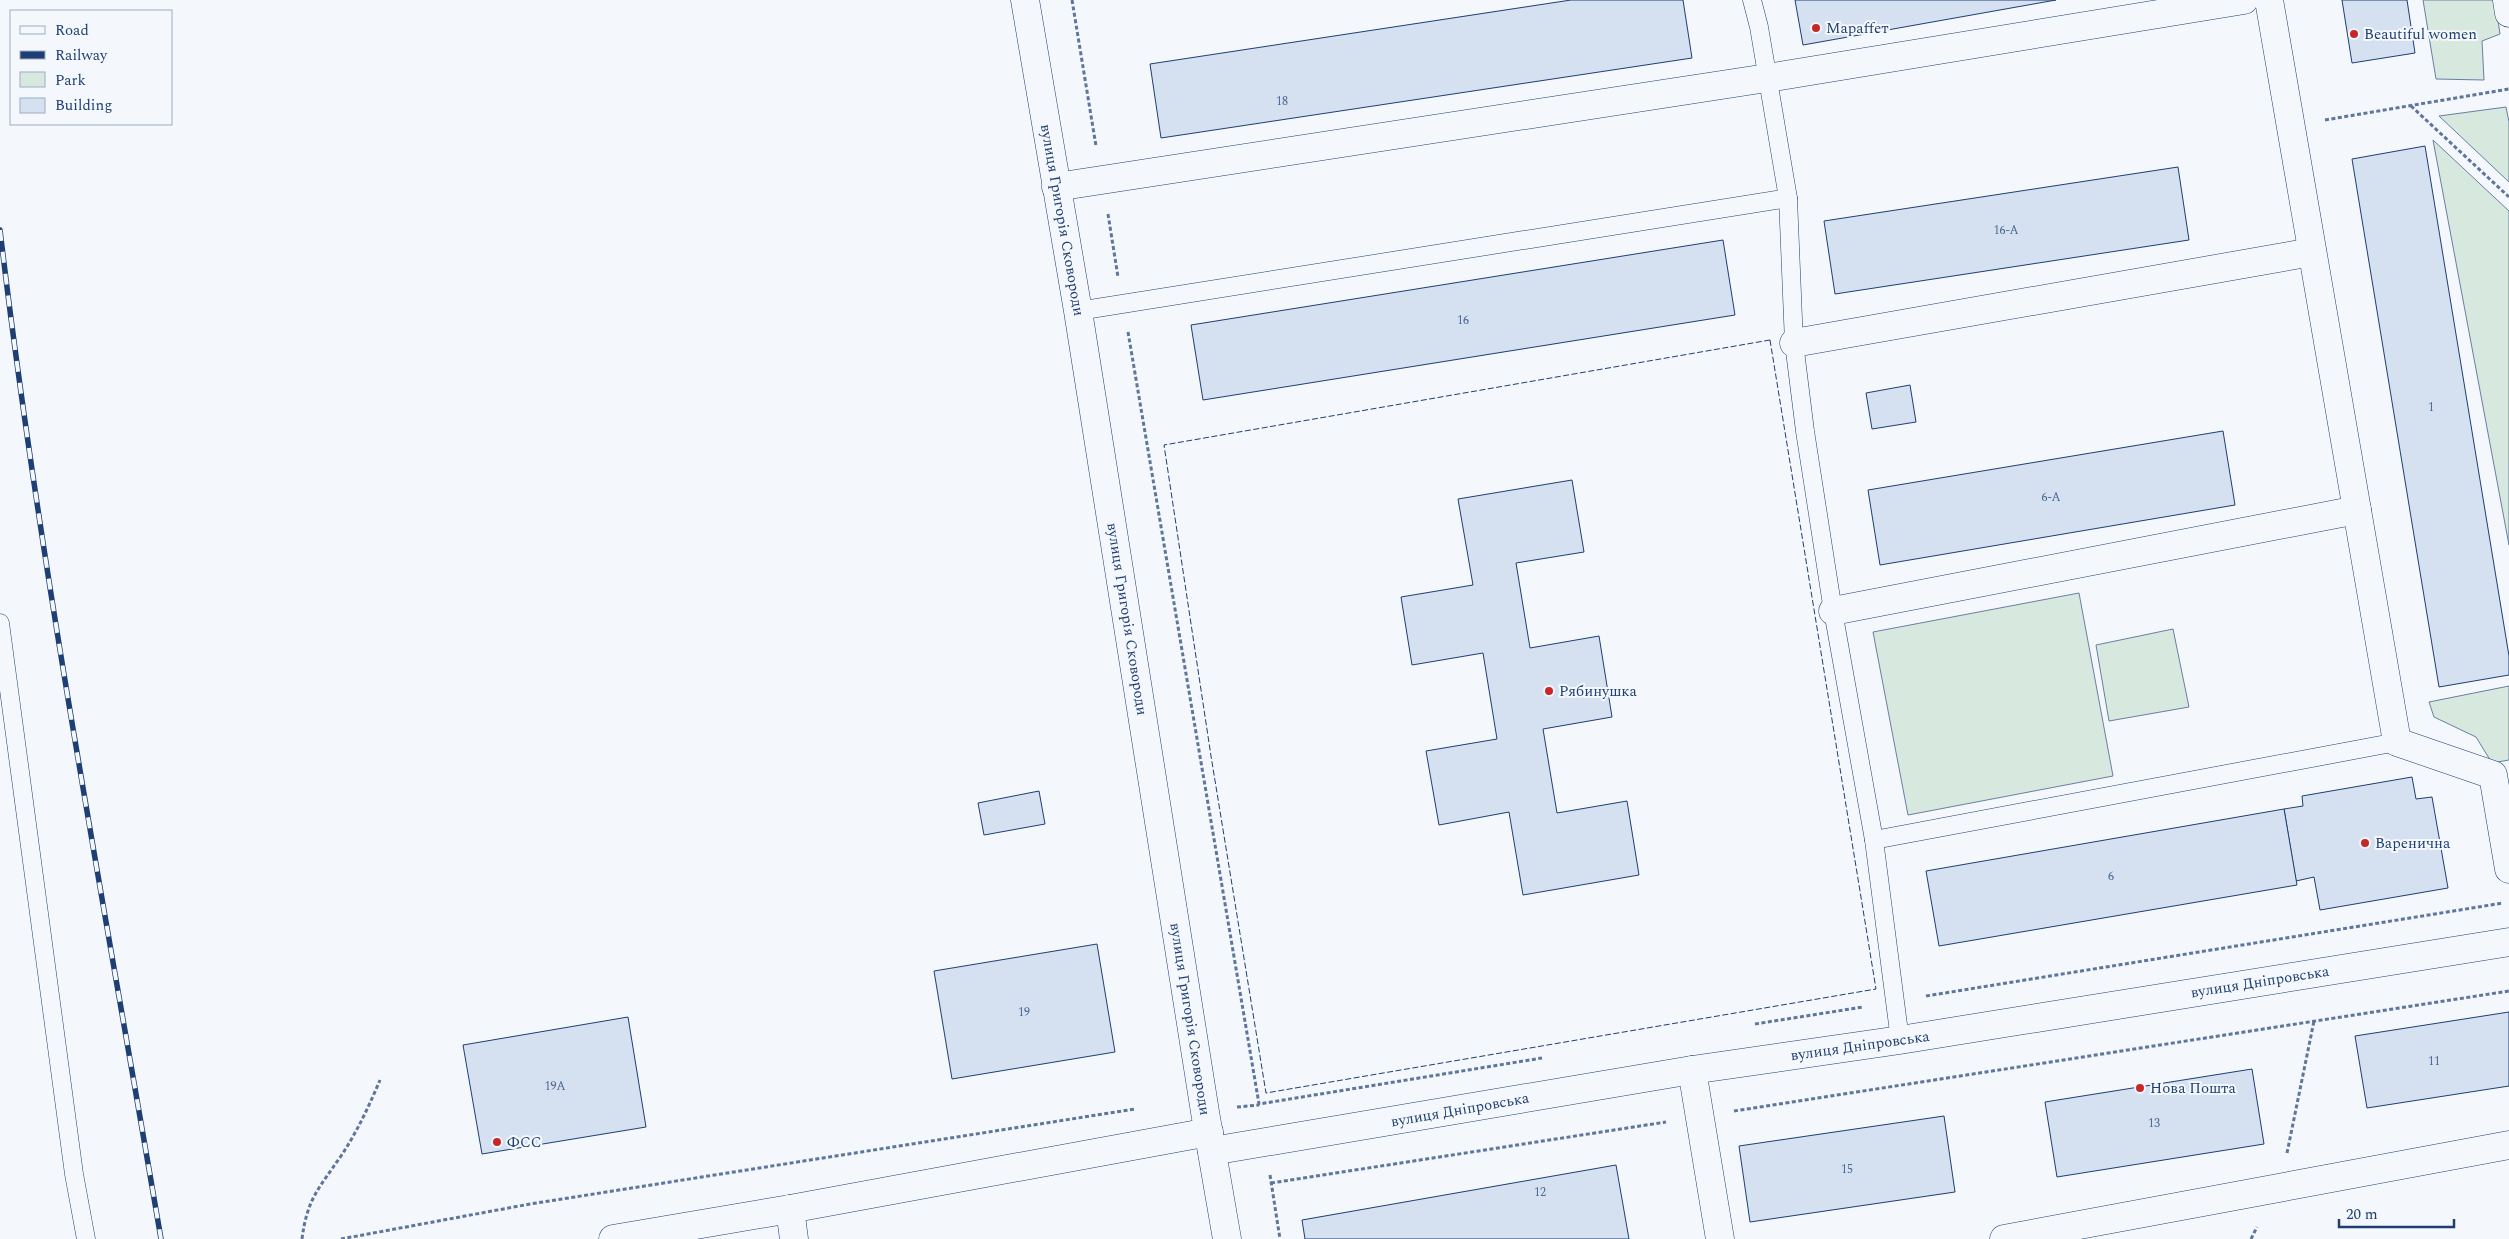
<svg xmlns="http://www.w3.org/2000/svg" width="2509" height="1239" font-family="Spectral,serif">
	<rect width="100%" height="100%" fill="#f4f7fb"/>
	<g fill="#d7e8df" stroke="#687fa3">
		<polygon points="2423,0 2495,0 2500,34 2482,41 2484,80 2436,79"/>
		<polygon points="2506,107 2509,122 2509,182 2439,116"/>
		<polygon points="2433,140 2509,211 2509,545"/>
		<polygon points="2079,593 2113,776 1908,815 1873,632"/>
		<polygon points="2173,629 2189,707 2109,721 2096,645"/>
		<polygon points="2509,686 2509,760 2492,763 2476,737 2434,717 2429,702"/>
	</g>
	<g fill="#d5e0f0" stroke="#1d3f73">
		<polygon points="1571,0 1683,0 1692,58 1161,138 1150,64"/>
		<polygon points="1795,0 2056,0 1803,45"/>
		<polygon points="2342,0 2407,0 2415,53 2352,63"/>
		<polygon points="2425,146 2509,656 2509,675 2439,687 2352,159"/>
		<polygon points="2178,167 2189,240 1835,294 1824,221"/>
		<polygon points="1723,240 1735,315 1203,400 1191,325"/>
		<polygon points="1910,385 1916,422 1872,429 1866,393"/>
		<polygon points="2223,431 2235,505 1880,565 1868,490"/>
		<polygon points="1572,480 1584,552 1516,563 1530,648 1599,636 1612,717 1543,729 1557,813 1627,801 1639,875 1523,895 1509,812 1439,825 1426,751 1497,739 1483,653 1412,665 1401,597 1473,585 1458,499"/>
		<polygon points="2412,777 2416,799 2432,797 2448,888 2320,910 2314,877 2296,881 2284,809 2303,806 2302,796"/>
		<polygon points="1039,791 1045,824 984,835 978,803"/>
		<polygon points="2284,809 2297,885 1939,946 1926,871"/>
		<polygon points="1097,944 1115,1052 952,1079 934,971"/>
		<polygon points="2509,1012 2509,1086 2367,1108 2355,1036"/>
		<polygon points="628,1017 646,1127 482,1154 463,1045"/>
		<polygon points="2252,1069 2264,1144 2057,1177 2045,1102"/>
		<polygon points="1944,1116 1955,1192 1750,1222 1739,1146"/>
		<polygon points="1616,1165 1629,1239 1305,1239 1302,1220"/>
	</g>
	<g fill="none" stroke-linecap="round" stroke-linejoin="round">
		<g stroke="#1d3f73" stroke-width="19">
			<g id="lane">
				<polyline points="1752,0 1759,27 1788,198 1794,343 1805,431 1833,611 1874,840 1900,1040"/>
				<polyline points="1078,311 1788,198"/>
				<polyline points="0,623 74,1174 86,1239"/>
				<polyline points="1874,840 2397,742"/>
			</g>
		</g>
		<g stroke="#1d3f73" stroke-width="29">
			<g id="street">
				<polyline points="2269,0 2397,742 2493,775 2509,869"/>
				<polyline points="2507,0 2509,13"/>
				<polyline points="1056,187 1767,78 2244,0"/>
				<polyline points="1794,343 2312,252"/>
				<polyline points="1833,611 2357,510"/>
				<polyline points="1692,1070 1720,1239"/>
				<polyline points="790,1209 794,1239"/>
				<polyline points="613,1239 790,1209 1209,1132"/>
				<polyline points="2004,1239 2509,1145"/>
			</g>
		</g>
		<g stroke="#1d3f73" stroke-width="29">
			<g id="secondary">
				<polyline points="1025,0 1078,311 1205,1112 1227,1239"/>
				<polyline points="1212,1151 1692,1070 1900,1040 2509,942"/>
			</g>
		</g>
		<g stroke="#5e769c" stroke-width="3" stroke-dasharray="4 2.5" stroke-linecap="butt">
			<polyline points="1072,0 1096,146"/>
			<polyline points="2411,106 2509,197"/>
			<polyline points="2325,120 2509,89"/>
			<polyline points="1108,214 1118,277"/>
			<polyline points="1128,332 1259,1104 1542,1058"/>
			<polyline points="1926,996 2503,903"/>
			<polyline points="1755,1024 1863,1007"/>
			<polyline points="1237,1107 1259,1105"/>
			<polyline points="1734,1111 2509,991"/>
			<polyline points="2287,1153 2314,1021"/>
			<polyline points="1270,1175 1280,1239"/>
			<polyline points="1271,1183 1666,1122"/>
			<path d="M 302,1239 C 307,1199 319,1188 341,1156 C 357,1132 369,1106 380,1080"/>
			<polyline points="341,1239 530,1204 1135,1109"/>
			<polyline points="2251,1239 2257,1227"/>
		</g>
		<use href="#lane" stroke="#f4f7fb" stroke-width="18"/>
		<use href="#street" stroke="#f4f7fb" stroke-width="28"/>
		<use href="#secondary" stroke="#f4f7fb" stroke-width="28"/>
		<g stroke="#1d3f73" stroke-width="5.5">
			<path id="rail" d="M 0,230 C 40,568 104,904 161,1239"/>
		</g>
		<use href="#rail" stroke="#f4f7fb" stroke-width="4" stroke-dasharray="11" stroke-linecap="butt"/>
		<polygon stroke="#1d3f73" stroke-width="1" stroke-dasharray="6 2.5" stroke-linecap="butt" points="1770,340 1876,989 1266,1093 1211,756 1164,445"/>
	</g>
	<g fill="#c62828" stroke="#f4f7fb" stroke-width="2">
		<circle cx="1816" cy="28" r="5"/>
		<circle cx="2354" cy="34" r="5"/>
		<circle cx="1549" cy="691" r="5"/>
		<circle cx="2365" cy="843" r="5"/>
		<circle cx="2140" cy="1088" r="5"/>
		<circle cx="497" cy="1142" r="5"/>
	</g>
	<g text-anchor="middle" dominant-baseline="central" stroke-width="4" stroke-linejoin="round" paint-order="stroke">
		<g font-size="12" fill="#4b6792">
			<text x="1282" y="101">18</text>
			<text x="2006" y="230">16-А</text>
			<text x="1463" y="320">16</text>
			<text x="2431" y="407">1</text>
			<text x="2051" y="497">6-А</text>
			<text x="2111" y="876">6</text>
			<text x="1024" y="1012">19</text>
			<text x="2434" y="1061">11</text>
			<text x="555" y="1086">19А</text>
			<text x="2154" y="1123">13</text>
			<text x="1847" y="1169">15</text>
			<text x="1540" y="1192">12</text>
		</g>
		<g font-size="15" fill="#1d3f73" stroke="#f4f7fb" text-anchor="start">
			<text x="1826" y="28">Мараffет</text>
			<text x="2364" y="34">Beautiful women</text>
			<text x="1559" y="691">Рябинушка</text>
			<text x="2375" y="843">Варенична</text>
			<text x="2150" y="1088">Нова Пошта</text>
			<text x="507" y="1142">ФСС</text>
		</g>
		<g font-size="15" fill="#1d3f73" stroke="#f4f7fb">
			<text transform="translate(1062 220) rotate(80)">вулиця Григорія Сковороди</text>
			<text transform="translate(1127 619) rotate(81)">вулиця Григорія Сковороди</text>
			<text transform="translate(2260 982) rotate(-9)">вулиця Дніпровська</text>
			<text transform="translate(1190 1019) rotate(81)">вулиця Григорія Сковороди</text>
			<text transform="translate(1860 1046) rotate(-8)">вулиця Дніпровська</text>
			<text transform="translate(1460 1110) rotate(-10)">вулиця Дніпровська</text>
		</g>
	</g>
	<rect x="10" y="10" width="162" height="115" fill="#f4f7fb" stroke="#9eadc5"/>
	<rect x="20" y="26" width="25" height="8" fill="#f4f7fb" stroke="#9eadc5"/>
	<text x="55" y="35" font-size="15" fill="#1d3f73">Road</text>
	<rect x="20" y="51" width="25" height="8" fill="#1d3f73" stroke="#9eadc5"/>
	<text x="55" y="60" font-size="15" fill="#1d3f73">Railway</text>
	<rect x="20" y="72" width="25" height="15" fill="#d7e8df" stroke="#9eadc5"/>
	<text x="55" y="85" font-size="15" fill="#1d3f73">Park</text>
	<rect x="20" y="98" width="25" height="15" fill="#d5e0f0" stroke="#9eadc5"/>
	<text x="55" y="110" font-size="15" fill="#1d3f73">Building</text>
	<path d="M2339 1219v8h115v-8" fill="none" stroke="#1d3f73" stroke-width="2.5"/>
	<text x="2346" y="1219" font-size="15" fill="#1d3f73" stroke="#f4f7fb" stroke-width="4" paint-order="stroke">20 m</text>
</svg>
